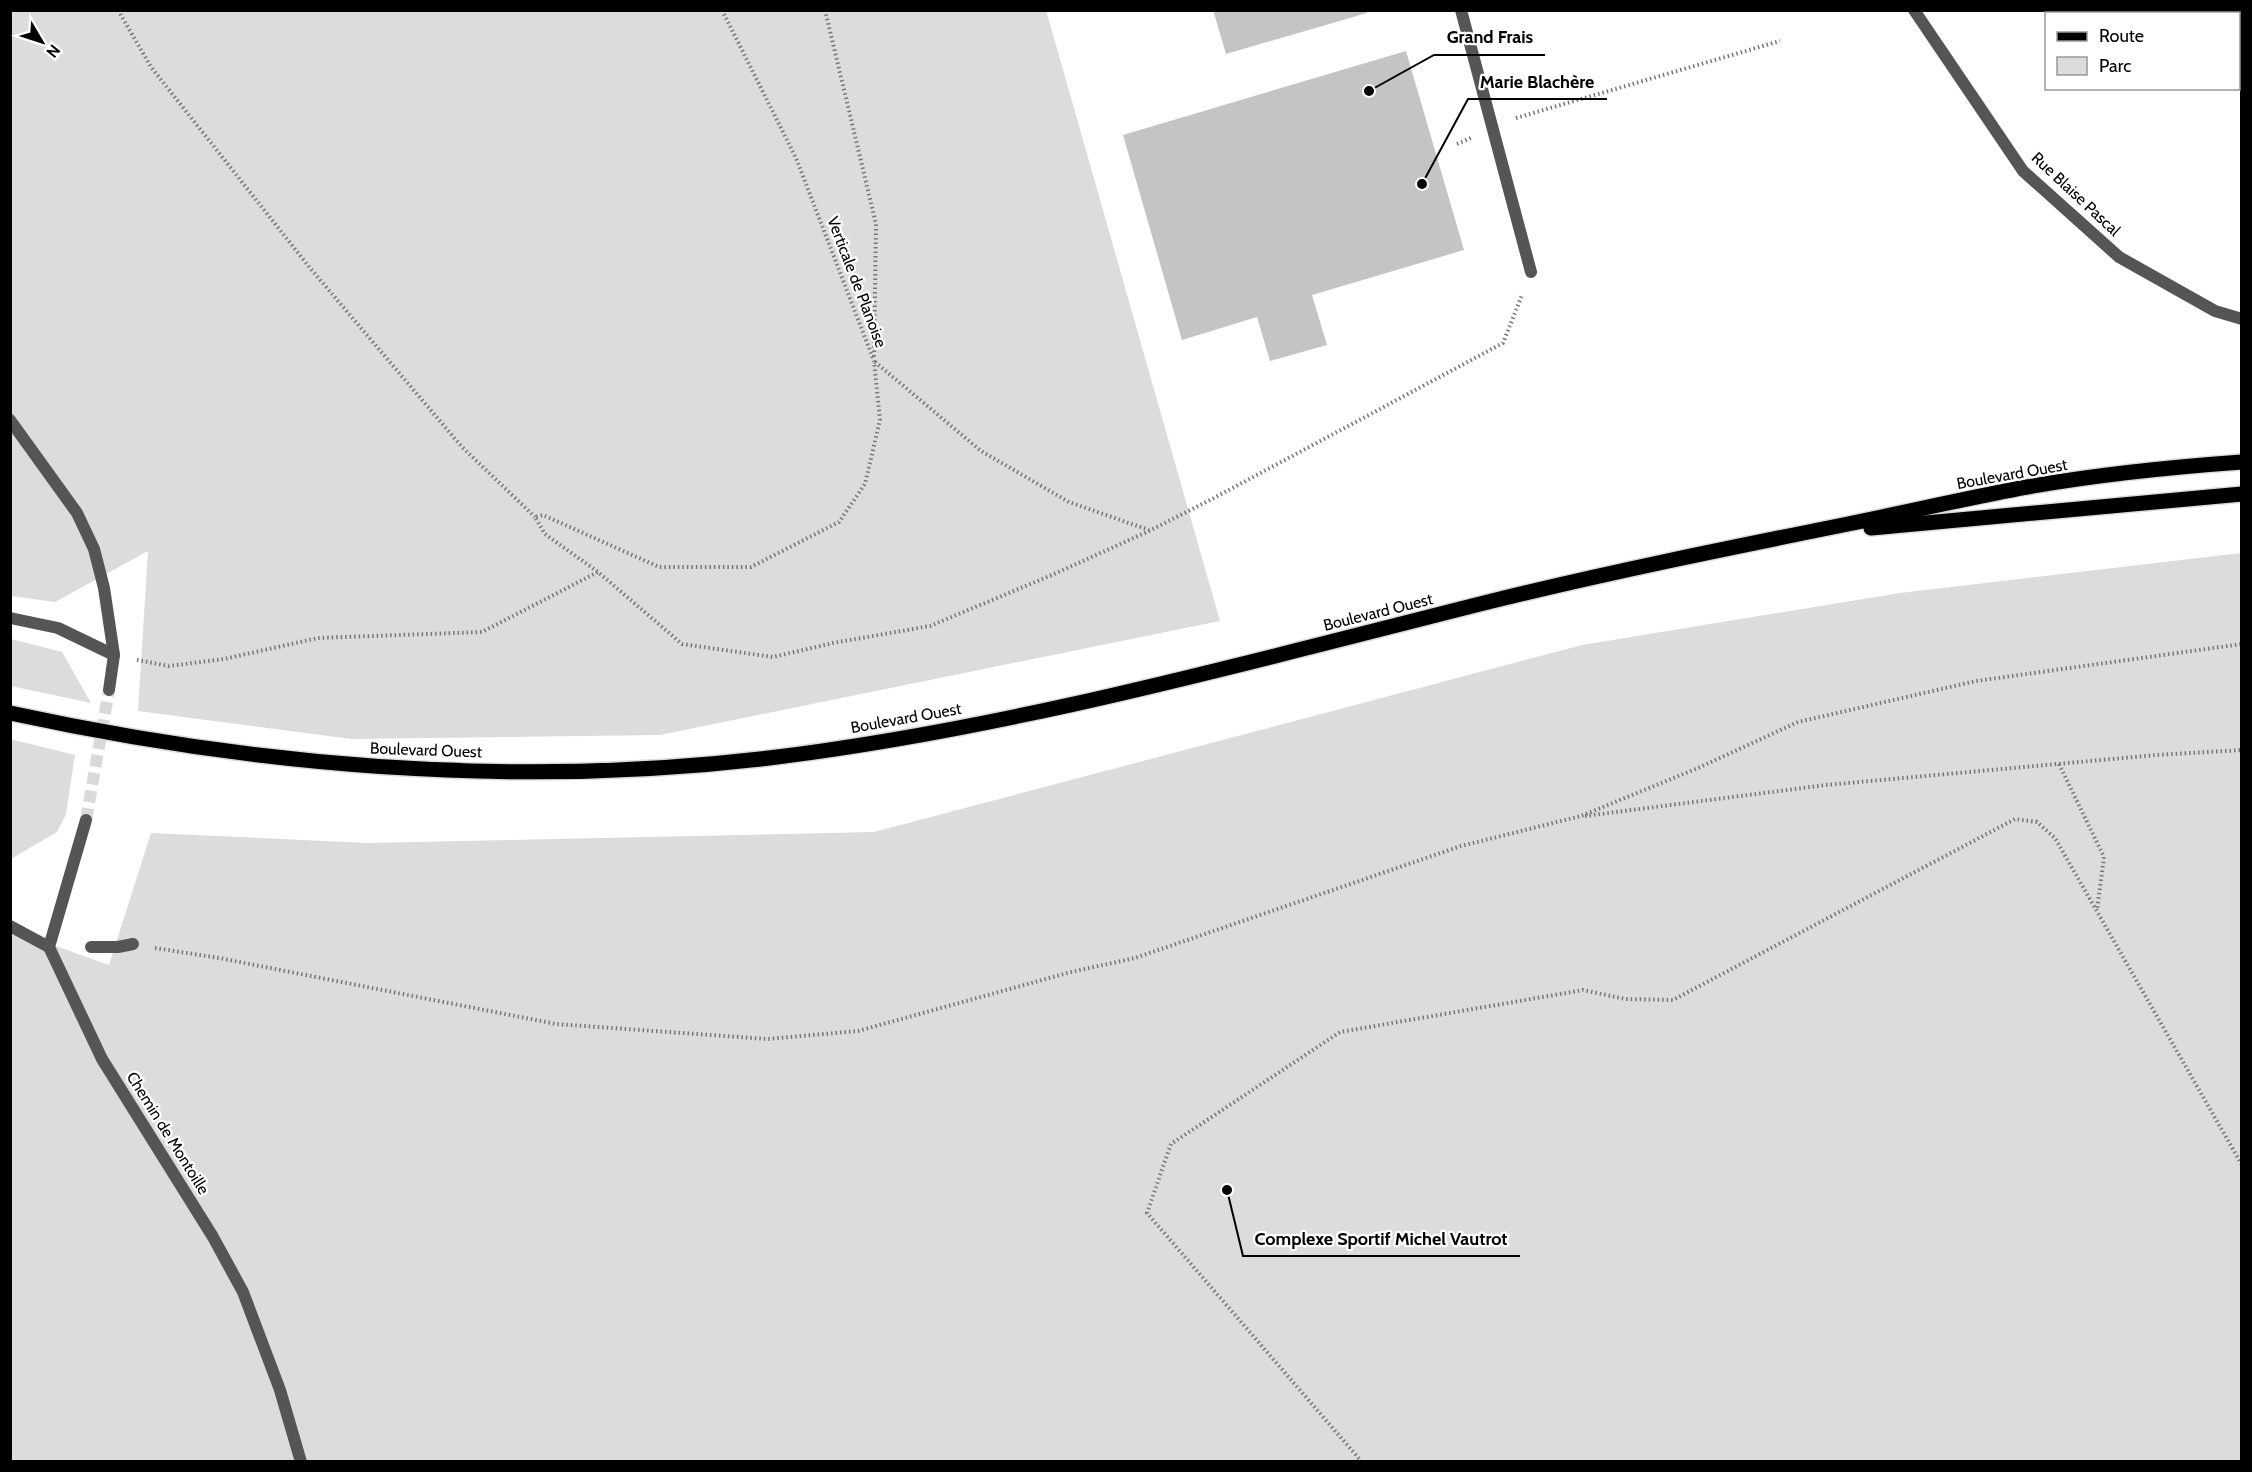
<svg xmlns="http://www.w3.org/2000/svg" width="2252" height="1472" font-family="Cabin,sans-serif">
	<rect width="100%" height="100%" fill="#fff"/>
	<g fill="#dcdcdc">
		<polygon points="1046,10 1220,621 660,735 351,739 138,711 148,551 55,602 11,596 11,11"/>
		<polygon points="2241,553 2241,1461 11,1462 11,930 109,965 151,833 368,843 874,832 1582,645 1900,593"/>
		<polygon points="11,639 62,652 91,703 11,686"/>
		<polygon points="10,739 75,755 66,814 57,832 11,859"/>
	</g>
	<g fill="#c4c4c4">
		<polygon points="1213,10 1366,10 1367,13 1226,54"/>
		<polygon points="2164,10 2242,10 2242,87 2238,86 2238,14 2163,14"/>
		<polygon points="1406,51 1464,250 1312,295 1327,345 1270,361 1257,317 1182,340 1123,135"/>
	</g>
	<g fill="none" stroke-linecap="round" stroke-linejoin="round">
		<polyline stroke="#d9d9d9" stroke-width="12" stroke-dasharray="12 6" stroke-linecap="butt" points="86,820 109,690"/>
		<g stroke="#dbdbdb" stroke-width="18">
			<g id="primary">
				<polyline points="1871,528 2242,494"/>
				<path d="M 10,713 C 259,767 516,788 769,758 C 1014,728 1252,661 1492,601 C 1610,572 1729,548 1848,524 C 1908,512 1967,498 2027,487 C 2095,475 2172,467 2242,462"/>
			</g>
		</g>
		<g stroke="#777" stroke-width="4" stroke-dasharray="1.5 3" stroke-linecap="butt">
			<polyline points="118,10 151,67 310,268 462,447 535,517"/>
			<polyline points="722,10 796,158 874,361 880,420 865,484 839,522 751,567 659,567 543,515 535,517 545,534 598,572 682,644 773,657 833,643 930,626 1052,575 1149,531 1214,498 1503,343 1522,295"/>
			<polyline points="825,10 876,224 874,358"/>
			<polyline points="1516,118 1780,41"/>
			<polyline points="1457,144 1471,138"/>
			<polyline points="875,362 981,451 1069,502 1149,530"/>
			<polyline points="137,660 169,666 224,659 318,638 482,632 598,572"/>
			<polyline points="2059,764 2104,857 2097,910"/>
			<polyline points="1585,816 1826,785 2156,755 2242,750"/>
			<polyline points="155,948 219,958 556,1024 767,1039 858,1031 1071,972 1135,958 1461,846 1581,816 1698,768 1798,722 1976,681 2242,644"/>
			<polyline points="1362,1462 1147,1213 1171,1144 1340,1032 1583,990 1625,999 1673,1000 2015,819 2037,822 2055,838 2242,1165"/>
		</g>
		<g stroke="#555" stroke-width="12">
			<polyline points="1461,10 1531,272"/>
			<polyline points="91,947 118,947 133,944"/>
		</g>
		<g stroke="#555" stroke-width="12">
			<polyline points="1914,10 2023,171 2119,257 2215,311 2242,319"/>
			<polyline points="10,420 77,513 94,549 104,588 114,655 109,690"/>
			<polyline points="10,618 58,628 114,655"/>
			<polyline points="86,820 49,947 102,1059 213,1237 243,1292 280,1390 301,1462"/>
			<polyline points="10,926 49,947"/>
		</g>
		<use href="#primary" stroke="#000" stroke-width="15"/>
	</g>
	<g text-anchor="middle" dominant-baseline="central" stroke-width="4.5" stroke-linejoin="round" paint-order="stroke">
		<g font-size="16" fill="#000" stroke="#fff">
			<text transform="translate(2076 194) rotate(43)">Rue Blaise Pascal</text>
			<text transform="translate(857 282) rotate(69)">Verticale de Planoise</text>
			<text transform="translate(2012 474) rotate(-10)">Boulevard Ouest</text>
			<text transform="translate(1378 612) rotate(-14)">Boulevard Ouest</text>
			<text transform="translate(906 718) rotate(-10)">Boulevard Ouest</text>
			<text transform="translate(426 750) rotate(2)">Boulevard Ouest</text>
			<text transform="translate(168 1133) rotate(58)">Chemin de Montoille</text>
		</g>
	</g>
	<path fill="none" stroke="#000" stroke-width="2" d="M1369 91L1434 55H1545M1422 184L1468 99H1607M1227 1190L1243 1256H1520"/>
	<g fill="#000" stroke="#fff" stroke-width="2">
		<circle cx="1369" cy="91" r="6"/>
		<circle cx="1422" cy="184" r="6"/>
		<circle cx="1227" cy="1190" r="6"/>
	</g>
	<g font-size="18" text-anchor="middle" font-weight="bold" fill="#000" stroke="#fff" stroke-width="4.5" stroke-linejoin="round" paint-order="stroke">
		<text x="1490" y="43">Grand Frais</text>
		<text x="1537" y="88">Marie Blachère</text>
		<text x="1381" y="1245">Complexe Sportif Michel Vautrot</text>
	</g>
	<rect width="2252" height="1472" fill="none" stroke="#000000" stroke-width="24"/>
	<rect x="2045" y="12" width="195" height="78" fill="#ffffff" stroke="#999999" stroke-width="1.5"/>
	<rect x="2057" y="32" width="30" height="9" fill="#000000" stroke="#999999" stroke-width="1.5"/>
	<text x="2099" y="42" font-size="18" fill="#000000">Route</text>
	<rect x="2057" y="57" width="30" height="18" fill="#dcdcdc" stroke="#999999" stroke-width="1.5"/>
	<text x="2099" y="72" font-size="18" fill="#000000">Parc</text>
	<g transform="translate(42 42) rotate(129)" stroke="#ffffff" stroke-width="4.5" paint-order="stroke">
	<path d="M0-4.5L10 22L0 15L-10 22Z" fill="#000000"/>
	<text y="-9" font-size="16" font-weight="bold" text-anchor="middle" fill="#000000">N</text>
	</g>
</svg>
